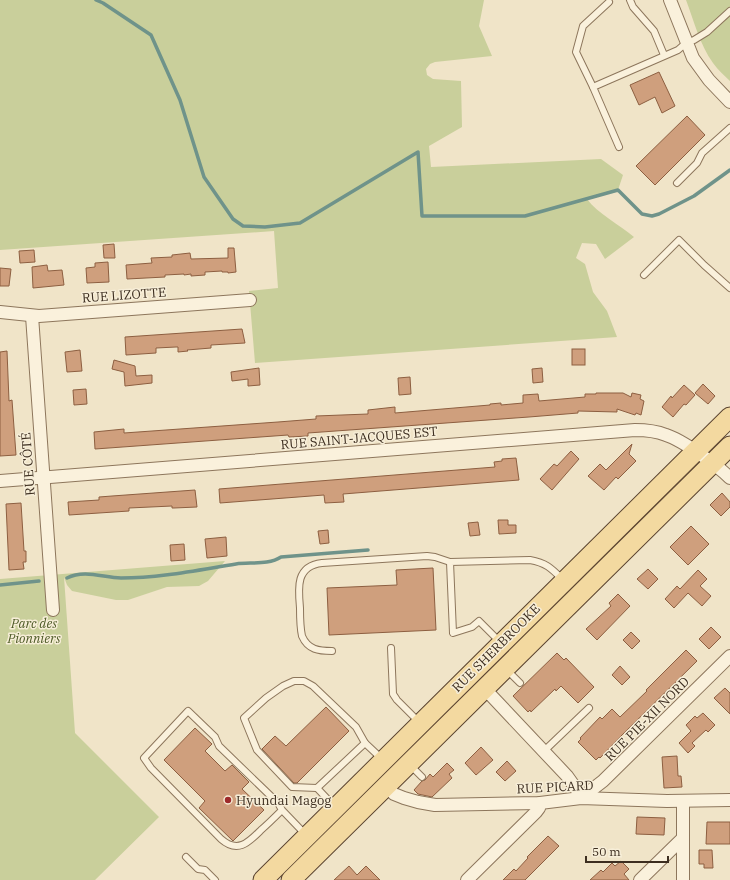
<svg xmlns="http://www.w3.org/2000/svg" width="730" height="880" font-family="'IBM Plex Serif',serif">
	<rect width="100%" height="100%" fill="#f0e4c8"/>
	<g fill="#c9cf9b">
		<path d="M 0,0 L 484,0 L 479,26 L 492,56 L 435,62 L 430,64 L 426,69 L 427,75 L 433,79 L 461,81 L 462,127 L 429,146 L 431,167 L 601,159 L 623,175 L 618,190 L 587,199 C 597,213 620,225 634,237 L 605,259 L 596,244 L 582,243 L 576,258 L 585,264 L 593,292 L 607,311 L 617,337 L 255,363 L 249,291 L 278,288 L 274,231 L 0,250 Z"/>
		<path d="M 686,0 L 730,0 L 730,81 C 724,75 718,70 713,63 C 700,45 694,21 686,0 Z"/>
		<polygon points="225,561 208,581 199,586 167,587 128,600 116,600 72,591 67,585 64,577 75,733 159,817 95,880 0,880 0,579"/>
	</g>
	<g fill="none" stroke-linecap="round" stroke-linejoin="round">
		<g stroke="#6f938a" stroke-width="3.5">
			<polyline points="96,0 103,3 151,35 180,100 204,177 233,219 243,226 265,227 300,223 418,152 422,216 525,216 618,190 642,214 652,216 659,214 694,196 730,170"/>
			<path d="M 67,578 C 85,569 104,578 121,578 C 160,578 198,570 236,564 C 250,562 269,565 281,557 L 368,550"/>
			<polyline points="0,585 39,581"/>
		</g>
	</g>
	<g fill="#cf9f7d" stroke="#8d5f41">
		<polygon points="659,72 675,106 662,113 655,97 639,105 630,85"/>
		<polygon points="687,116 705,135 655,185 636,166"/>
		<polygon points="114,244 115,258 104,258 103,245"/>
		<polygon points="228,248 234,248 236,272 228,273 228,272 222,272 222,271 205,272 205,275 191,276 191,274 184,275 184,274 165,275 165,277 127,279 126,265 152,263 151,258 172,257 172,255 190,253 191,259 228,258"/>
		<polygon points="34,250 35,262 20,263 19,251"/>
		<polygon points="108,262 109,282 87,283 86,268 95,267 95,263"/>
		<polygon points="47,265 48,271 62,270 64,285 33,288 32,267"/>
		<polygon points="0,268 11,269 9,286 0,286"/>
		<polygon points="242,329 245,343 211,345 211,348 187,350 188,351 178,352 178,347 176,347 156,348 156,353 126,355 125,337"/>
		<rect x="572" y="349" width="13" height="16"/>
		<polygon points="80,350 82,371 67,372 65,352"/>
		<polygon points="7,351 9,401 12,400 16,455 0,456 0,352"/>
		<polygon points="114,360 135,366 136,376 152,375 152,383 125,386 124,372 112,369"/>
		<polygon points="259,368 260,385 248,386 248,379 232,381 231,372"/>
		<polygon points="542,368 543,382 533,383 532,369"/>
		<polygon points="410,377 411,394 399,395 398,378"/>
		<polygon points="703,384 715,396 708,404 695,393"/>
		<polygon points="684,385 695,395 686,405 684,404 673,417 662,407 671,396 672,398"/>
		<polygon points="86,389 87,404 74,405 73,390"/>
		<polygon points="596,393 623,393 631,397 632,393 641,395 640,399 644,401 641,415 636,413 635,415 617,409 617,412 578,411 578,413 529,417 308,433 308,436 289,437 288,435 95,449 94,432 124,429 124,433 278,422 316,419 316,416 368,414 368,410 395,407 395,413 490,405 490,404 501,403 501,405 523,403 523,395 538,394 539,401 585,397 585,394 596,394"/>
		<polygon points="632,444 629,454 636,461 618,479 616,477 604,490 588,476 600,464 606,470"/>
		<polygon points="571,451 579,459 552,490 540,479 554,464 557,466"/>
		<polygon points="516,458 519,480 343,494 344,502 325,503 324,495 220,503 219,489 495,467 494,462 502,461 502,459"/>
		<polygon points="195,490 197,507 174,508 172,508 172,506 129,508 129,511 69,515 68,502 99,500 99,497 112,496"/>
		<polygon points="722,493 730,502 730,507 721,516 710,505"/>
		<polygon points="21,503 24,551 26,551 26,562 23,562 24,569 9,570 6,504"/>
		<polygon points="498,520 508,520 508,525 516,525 516,533 499,534"/>
		<polygon points="478,522 480,535 470,536 468,523"/>
		<polygon points="691,526 709,544 688,565 670,547"/>
		<polygon points="328,530 329,543 320,544 318,531"/>
		<polygon points="226,537 227,556 207,558 205,539"/>
		<polygon points="184,544 185,560 171,561 170,545"/>
		<polygon points="433,568 436,630 329,635 327,588 397,585 396,570"/>
		<polygon points="648,569 658,579 648,589 637,579"/>
		<polygon points="698,570 707,579 700,586 711,596 702,606 688,593 674,608 665,599 677,586 680,589"/>
		<polygon points="618,594 630,606 597,640 586,629 611,606 609,603"/>
		<polygon points="711,627 721,637 709,649 699,639"/>
		<polygon points="631,632 640,641 632,649 623,640"/>
		<polygon points="686,650 697,661 620,737 600,758 599,757 596,760 578,742 581,739 580,738 600,717 602,719 612,709 620,717 647,691 646,690"/>
		<polygon points="557,653 564,660 566,658 594,687 578,703 561,686 556,691 555,689 531,712 530,710 528,712 513,696"/>
		<polygon points="620,666 630,677 622,685 612,675"/>
		<polygon points="725,688 730,693 730,714 714,698"/>
		<polygon points="326,707 349,731 297,783 294,783 262,749 275,736 286,746"/>
		<polygon points="703,713 715,725 708,732 706,730 692,743 695,746 688,753 679,743 691,731 686,725 695,716 697,718"/>
		<polygon points="195,728 212,744 205,751 225,771 232,765 249,782 242,789 264,810 233,841 199,808 205,801 164,760"/>
		<polygon points="481,747 493,760 476,775 465,763"/>
		<polygon points="677,756 678,776 681,776 682,787 664,788 662,757"/>
		<polygon points="507,761 516,771 505,781 496,772"/>
		<polygon points="447,763 454,770 449,774 452,778 432,797 418,794 414,790 422,781 425,780 430,774 433,777"/>
		<polygon points="637,817 665,818 664,835 636,834"/>
		<polygon points="707,822 730,822 730,844 706,844"/>
		<polygon points="548,836 559,846 525,880 503,880 514,869 516,871 528,858 527,857"/>
		<polygon points="699,850 712,850 713,868 704,868 704,864 699,864"/>
		<polygon points="621,861 629,869 624,874 629,880 590,880 601,870 603,872 612,863 615,866"/>
		<polygon points="349,866 357,875 366,866 380,880 334,880"/>
	</g>
	<g fill="none" stroke-linecap="round" stroke-linejoin="round">
		<g stroke="#8d765c" stroke-width="8">
			<g id="service">
				<polyline points="630,0 633,7 654,31 664,55"/>
				<polyline points="593,87 576,52 583,26 609,2"/>
				<polyline points="619,147 593,87 678,50 686,43 694,40 707,32 730,11"/>
				<polyline points="677,183 697,163 702,153 730,128"/>
				<polyline points="644,275 679,240 704,265 730,288"/>
				<path d="M 500,642 L 479,621 L 472,627 L 453,633 L 450,562 L 530,560 C 547,563 552,569 563,580"/>
				<polyline points="391,648 393,694 397,700 419,722"/>
				<path d="M 332,651 C 319,651 308,650 302,636 C 300,627 300,617 300,608 C 298,587 296,566 322,563 L 427,556 L 435,557 L 450,562"/>
				<polyline points="507,670 520,683"/>
				<polyline points="543,752 589,708"/>
				<polyline points="410,765 422,777"/>
				<polyline points="317,788 292,787 257,750 244,718 266,698 283,686 294,681 304,681 313,686 356,727 365,743"/>
				<polyline points="334,806 317,788 365,743 382,759"/>
				<path d="M 282,810 C 275,817 268,824 261,830 C 249,842 238,854 221,839 L 151,768 L 144,758 L 188,711 L 215,737 L 219,746 L 278,803 L 282,810 L 306,835"/>
				<polyline points="186,857 198,869 205,870 215,880"/>
			</g>
		</g>
		<g stroke="#8d765c" stroke-width="14">
			<g id="minor">
				<polyline points="670,0 693,58 709,80 730,102"/>
				<polyline points="0,312 39,316 250,300"/>
				<polyline points="32,316 53,610"/>
				<path d="M 0,481 L 635,430 C 645,430 656,431 666,435 C 682,440 717,465 730,478"/>
				<polyline points="485,689 567,776 577,790 581,798"/>
				<polyline points="386,786 394,794 404,798 418,802 435,805 540,803 581,798 667,801 730,800"/>
				<polyline points="581,798 603,781 730,656"/>
				<polyline points="683,801 683,880"/>
				<polyline points="467,880 536,812 539,808 540,803"/>
				<polyline points="640,880 683,838"/>
			</g>
		</g>
		<g stroke="#5b4430" stroke-width="21">
			<g id="primary">
				<polyline points="263,880 730,417"/>
				<polyline points="291,880 730,446"/>
			</g>
		</g>
		<use href="#service" stroke="#faf1dc" stroke-width="6"/>
		<use href="#minor" stroke="#faf1dc" stroke-width="12"/>
		<use href="#primary" stroke="#f3d9a0" stroke-width="19"/>
	</g>
	<circle fill="#9e2a2b" stroke="#f7eed8" stroke-width="1.5" cx="228" cy="800" r="4"/>
	<g text-anchor="middle" dominant-baseline="central" stroke-width="3" stroke-linejoin="round" paint-order="stroke">
		<g font-size="13" fill="#3d2e20" stroke="#f7eed8">
			<text transform="translate(124 295) rotate(-4)">RUE LIZOTTE</text>
			<text transform="translate(359 438) rotate(-5)">RUE SAINT-JACQUES EST</text>
			<text transform="translate(28 464) rotate(-94)">RUE CÔTÉ</text>
			<text transform="translate(496 648) rotate(-45)">RUE SHERBROOKE</text>
			<text transform="translate(647 719) rotate(-45)">RUE PIE-XII NORD</text>
			<text transform="translate(555 787) rotate(-3)">RUE PICARD</text>
		</g>
		<g font-size="13" font-style="italic" fill="#4d5a26" stroke="#f7eed8">
			<text x="34" y="623">Parc des<tspan x="34" dy="15">Pionniers</tspan></text>
		</g>
		<g font-size="13" fill="#3d2e20" stroke="#f7eed8" text-anchor="start">
			<text x="236" y="800">Hyundai Magog</text>
		</g>
	</g>
	<path d="M586 856v6h82v-6" fill="none" stroke="#3d2e20" stroke-width="2"/>
	<text x="592" y="856" font-size="12" fill="#3d2e20" stroke="#f7eed8" stroke-width="3" paint-order="stroke">50 m</text>
</svg>
